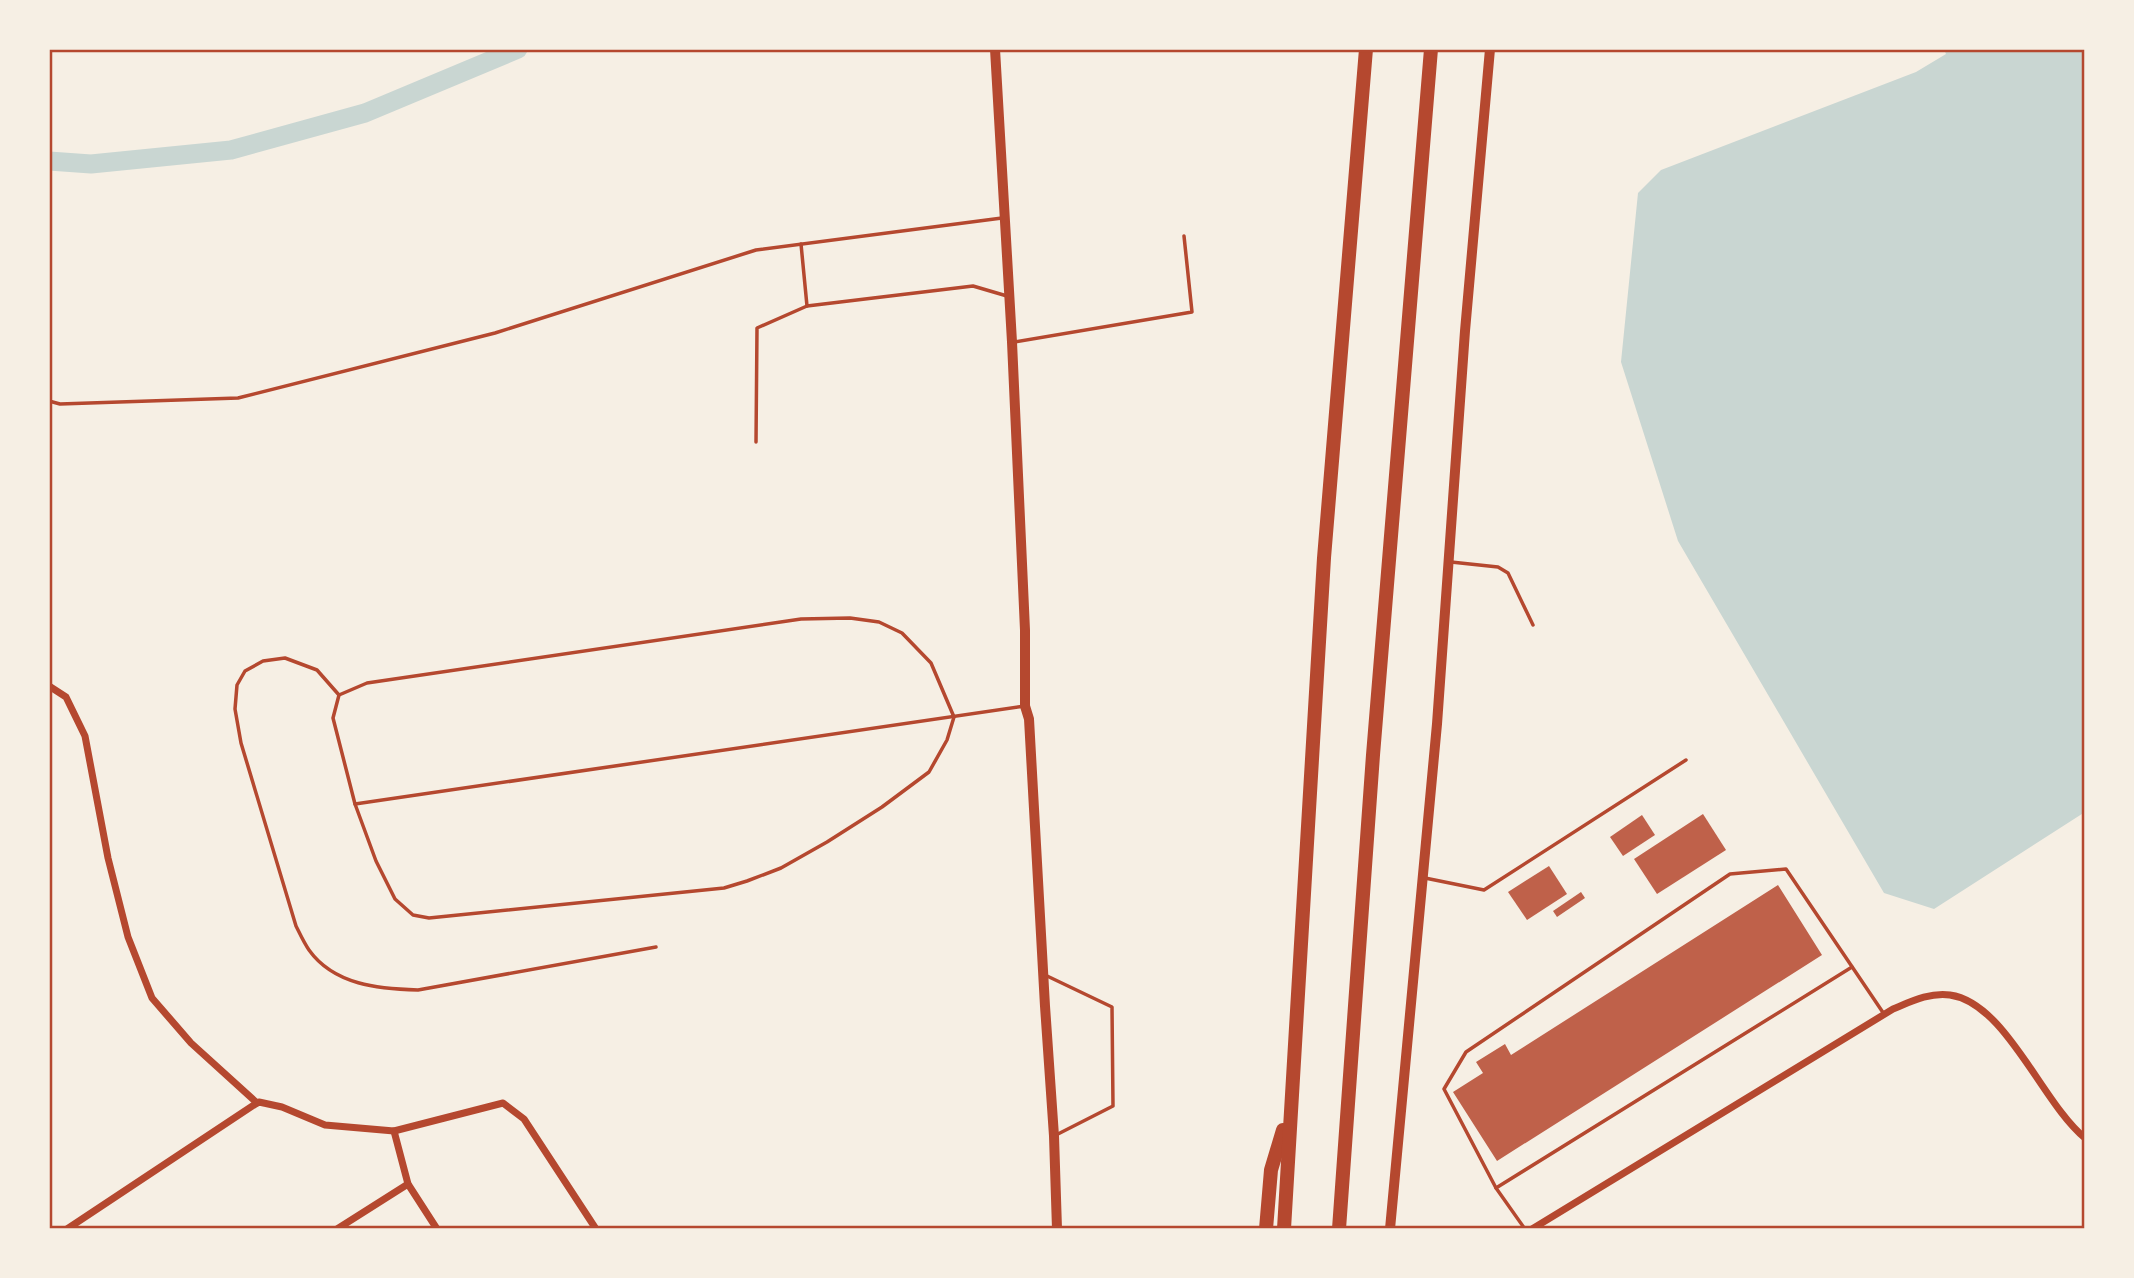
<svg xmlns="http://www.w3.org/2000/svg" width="2134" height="1278" font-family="'Fira Sans Condensed',sans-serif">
	<rect width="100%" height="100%" fill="#f6efe4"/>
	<polygon fill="#c9d6d2" points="1944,49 2085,49 2085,812 1934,909 1884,893 1678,541 1621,362 1638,193 1661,170 1916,72 1946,54"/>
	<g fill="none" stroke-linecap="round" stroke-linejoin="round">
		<polyline stroke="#c9d6d2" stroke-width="19" points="49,161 91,164 231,150 365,113 518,49"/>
	</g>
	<g fill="#bf614a">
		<polygon points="1703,814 1726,850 1657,894 1634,859"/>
		<polygon points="1642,815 1655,835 1623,856 1610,837"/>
		<polygon points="1549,866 1567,894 1527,920 1508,892"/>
		<polygon points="1778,885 1822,955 1497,1161 1453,1092 1483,1073 1476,1062 1505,1044 1511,1055"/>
		<polygon points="1581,892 1585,898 1557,917 1553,911"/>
	</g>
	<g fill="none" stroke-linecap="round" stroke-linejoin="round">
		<g stroke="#b5482f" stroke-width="3.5">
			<polyline points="801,244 807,306 973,286 1007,296"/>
			<polyline points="1014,342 1192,312 1184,236"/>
			<polyline points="49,401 60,404 238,398 495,333 756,250 1002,218"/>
			<polyline points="756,442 757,328 807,306"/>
			<polyline points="1451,562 1498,567 1508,573 1533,625"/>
			<polygon points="850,618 879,622 902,633 931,663 954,717 947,740 929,772 882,807 827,842 781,868 747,881 724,888 429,918 413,915 395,899 376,861 355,804 333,718 339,695 367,683 801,619"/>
			<path d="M 339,695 L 317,670 L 285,658 L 263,661 L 245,671 L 237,685 L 235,709 L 241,743 L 296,926 C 300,934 304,943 309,950 C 334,985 379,989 418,990 L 656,947"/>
			<polyline points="355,804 1025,706"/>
			<polyline points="1425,878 1484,890 1686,760"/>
			<polyline points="1045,975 1112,1007 1113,1106 1056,1135"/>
			<polyline points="1496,1188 1444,1089 1466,1052 1730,874 1786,869 1884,1014"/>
			<polyline points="1525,1229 1496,1188 1852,967"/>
		</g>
		<g stroke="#b5482f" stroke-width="7">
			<polyline points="49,686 66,697 85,736 108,858 128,937 152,998 191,1043 257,1103 259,1102 282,1107 325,1125 394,1131 503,1103 524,1119 596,1229"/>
			<polyline points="394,1131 408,1184 437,1229"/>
			<polyline points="67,1229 257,1103"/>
			<polyline points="337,1229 408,1184"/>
			<path d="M 1532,1229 L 1893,1009 C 1910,1002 1930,992 1950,995 C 2006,1003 2042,1103 2085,1138"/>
		</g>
		<g stroke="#b5482f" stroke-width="10">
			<polyline points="995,49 1012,342 1025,630 1025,706 1029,719 1045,1006 1054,1136 1057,1229"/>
			<polyline points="1390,1229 1437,724 1465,331 1490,49"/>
		</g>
		<g stroke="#b5482f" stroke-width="14">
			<polyline points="1266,1229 1271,1170 1283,1130"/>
			<polyline points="1284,1229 1324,558 1366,49"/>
			<polyline points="1339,1229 1373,755 1431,49"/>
		</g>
	</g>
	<rect width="2134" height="1278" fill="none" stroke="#f6efe4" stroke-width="102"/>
	<rect x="51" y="51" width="2032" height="1176" fill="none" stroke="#b5482f" stroke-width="2.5"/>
</svg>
